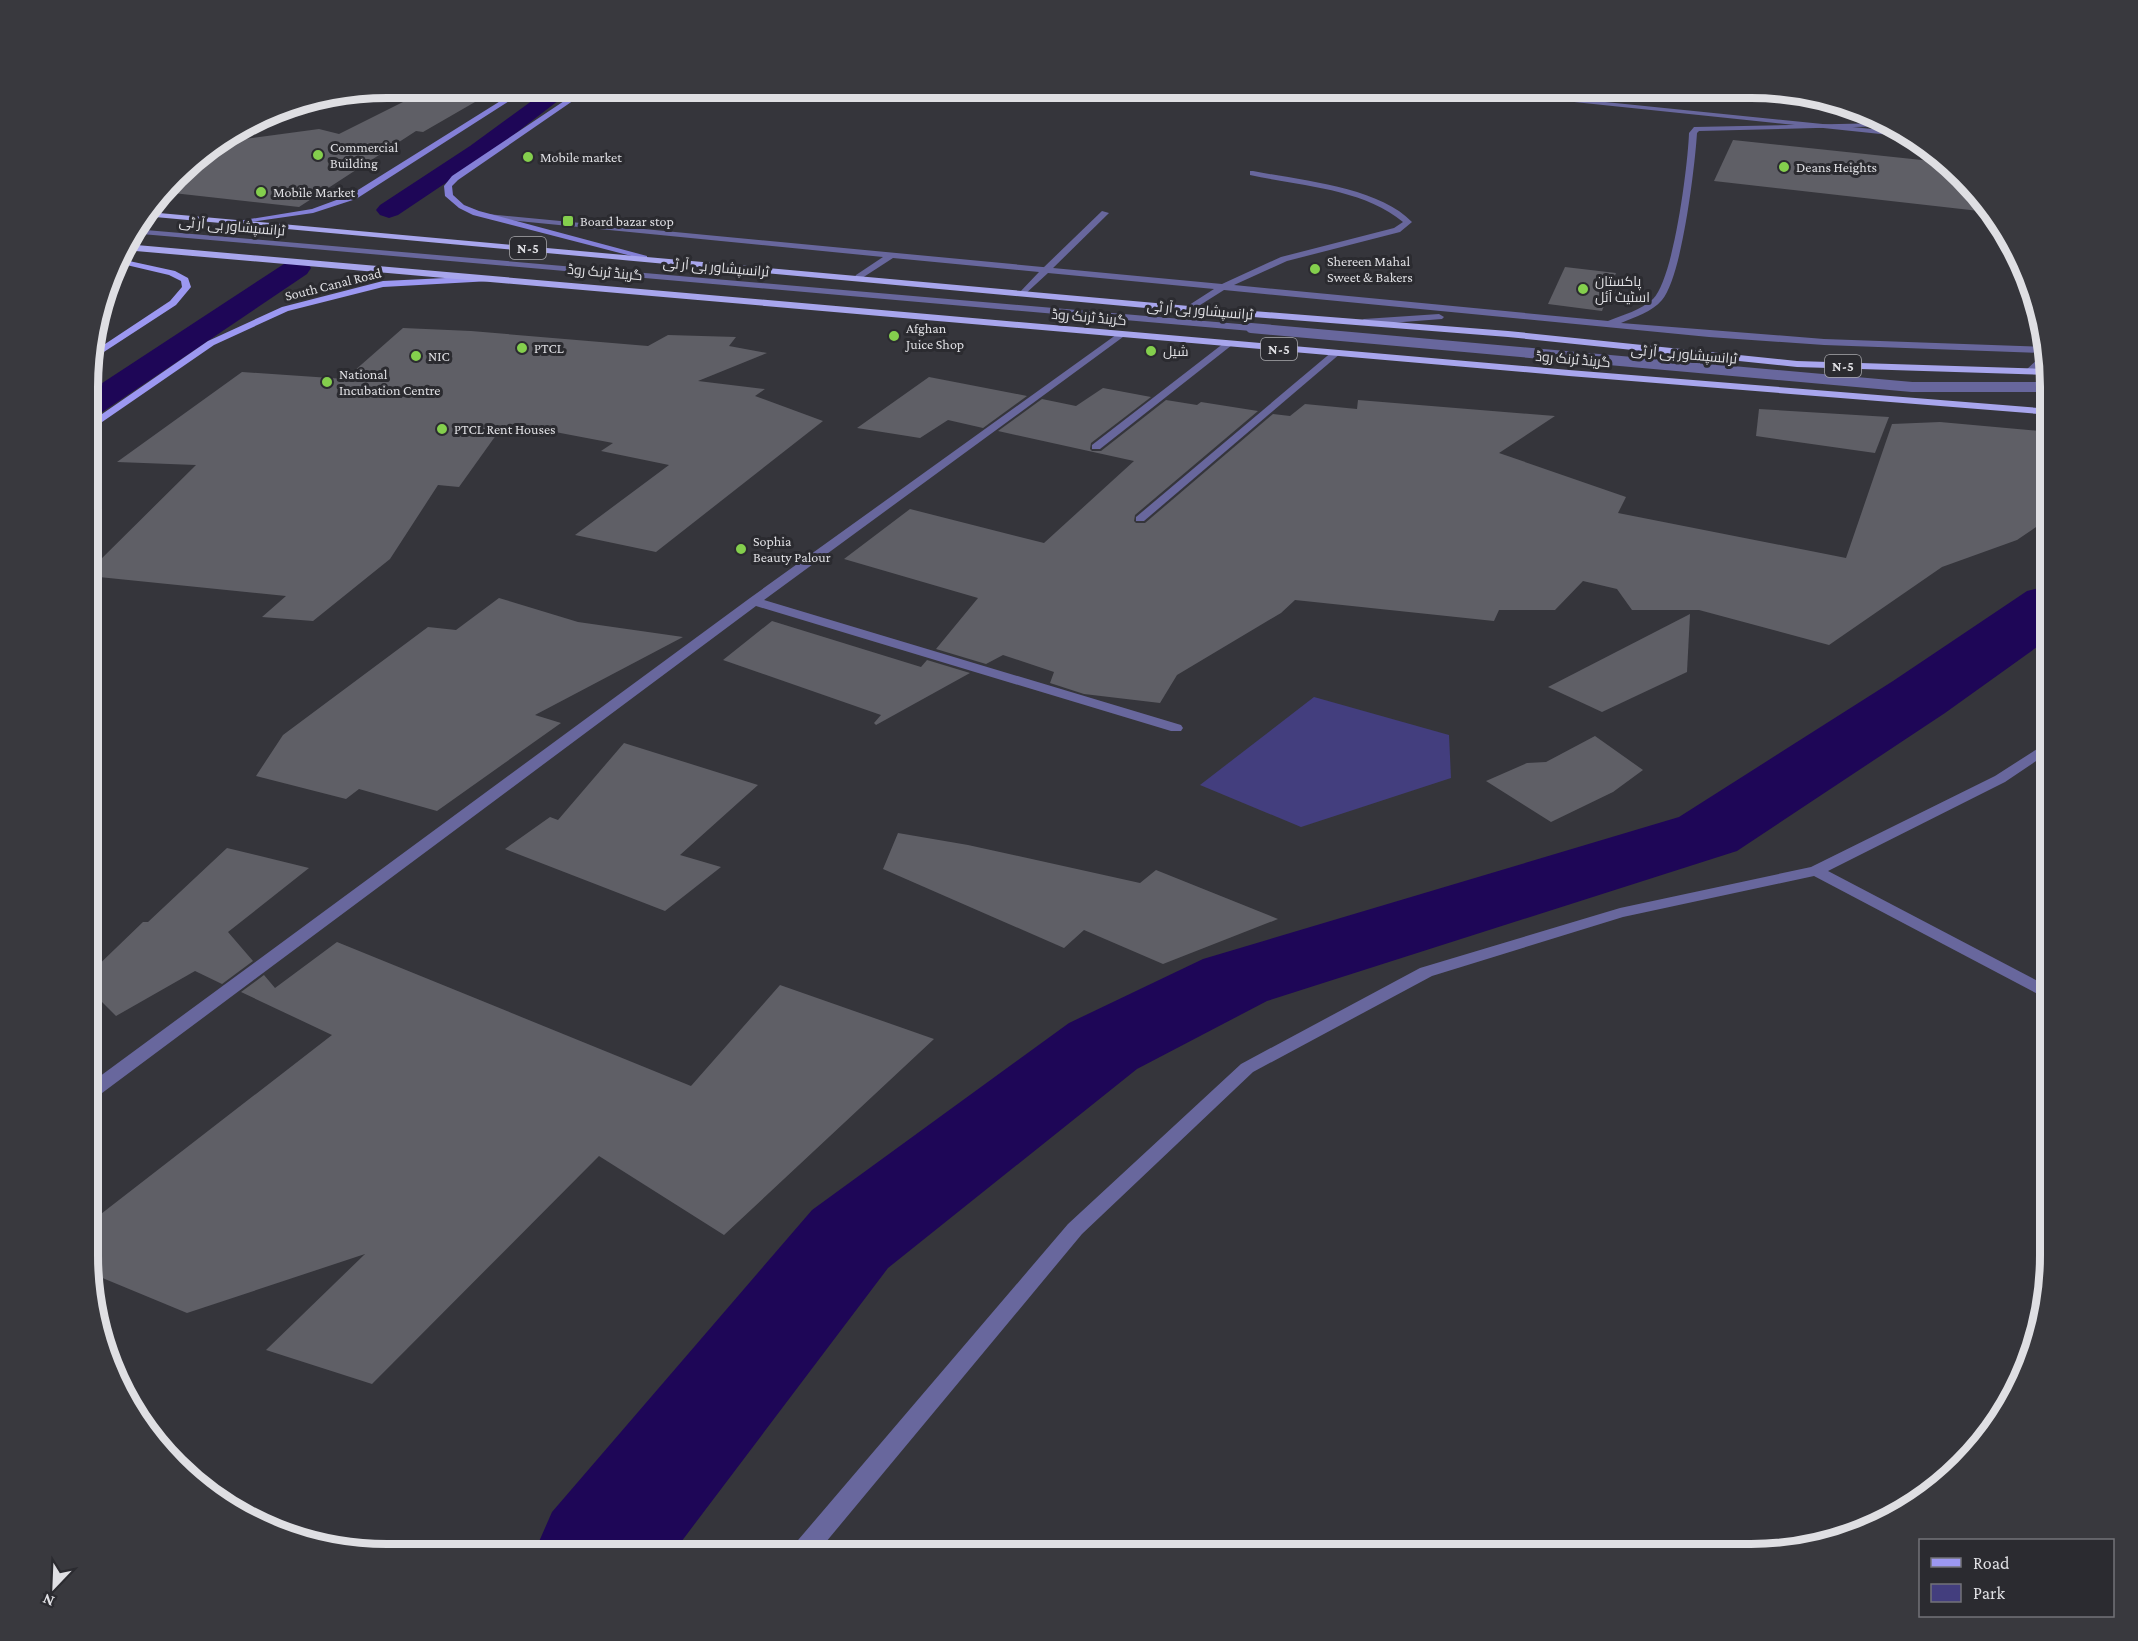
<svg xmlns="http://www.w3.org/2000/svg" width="2138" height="1641" font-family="'Crimson Pro',Cairo,serif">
	<rect width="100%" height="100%" fill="#35353b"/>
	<polygon fill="#433e7e" points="1314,697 1449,735 1451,778 1301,827 1200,785"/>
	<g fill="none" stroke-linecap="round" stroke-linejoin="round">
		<g fill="#1e0657" fill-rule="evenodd">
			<polygon points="551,87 576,87 486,156 398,215 389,218 380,215 376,210 380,205 470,146"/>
			<polygon points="297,260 307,262 311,268 307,274 101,413 89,416 90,391 287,262"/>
		</g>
		<polygon fill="#1e0657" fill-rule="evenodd" points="2051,585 2051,637 1945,713 1737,851 1267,1001 1137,1069 888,1268 672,1554 534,1553 552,1512 812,1210 1069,1023 1203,959 1679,817 1893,681 2027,591"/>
	</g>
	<g fill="#5f5f66">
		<polygon points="433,87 501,87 423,132 416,131 299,207 164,192 189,161 222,142 319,129 339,134"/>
		<polygon points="1733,140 1950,163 1988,212 1714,181"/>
		<polygon points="1565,267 1616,273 1602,311 1548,304"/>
		<polygon points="403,328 471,331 648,346 668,335 736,337 729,346 767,353 698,381 765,389 755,396 823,421 656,552 575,535 669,465 601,451 613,443 513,424 503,432 499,431 459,487 438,485 390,559 313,621 262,617 286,596 89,576 89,571 196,465 117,462 242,372 345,379"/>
		<polygon points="929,377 1027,396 983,428 948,420 920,438 857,428"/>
		<polygon points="1103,388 1151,397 1091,443 1090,449 1092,451 1101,451 1166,400 1197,405 1201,402 1258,411 1135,515 1134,521 1136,523 1145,523 1273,414 1290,416 1305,404 1357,409 1358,400 1555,416 1499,453 1626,497 1618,513 1846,558 1892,424 1940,422 2051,432 2051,517 2017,540 1942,567 1829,645 1699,610 1632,610 1617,589 1583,581 1555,610 1499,610 1494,621 1295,600 1281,613 1177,675 1160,703 1084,694 1050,683 1054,672 1003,655 986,664 936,649 978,598 844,559 910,509 1044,543 1134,461 998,431 1042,399 1076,406"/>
		<polygon points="1759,409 1889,417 1875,453 1756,436"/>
		<polygon points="499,598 578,622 683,637 535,715 561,723 437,811 359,789 346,799 256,776 283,735 428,627 456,630"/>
		<polygon points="1690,614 1687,672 1602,712 1548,687"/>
		<polygon points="772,621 921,667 927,660 970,673 876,725 874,723 881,715 723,660"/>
		<polygon points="1595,736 1643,770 1613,792 1551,822 1486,781 1527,763 1546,762"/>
		<polygon points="624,743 758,785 680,855 721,867 665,911 505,849 550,817 558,820"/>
		<polygon points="898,833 968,845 1140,883 1156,870 1278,919 1163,964 1084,930 1064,948 883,869"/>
		<polygon points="227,848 309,868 228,932 253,961 222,984 195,971 116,1016 88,988 88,975 143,922 148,922"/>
		<polygon points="337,942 691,1086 780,985 934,1039 724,1235 599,1156 372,1384 266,1350 365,1254 187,1313 88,1272 88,1224 332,1035 241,992 264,975 275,988"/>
	</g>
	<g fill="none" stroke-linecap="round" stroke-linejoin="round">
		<g fill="#68679d" fill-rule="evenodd">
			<polygon points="1102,211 1109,213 1048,273 1042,273 1042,269"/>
			<polygon points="134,229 1251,325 1256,328 1251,331 130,233"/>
			<polygon points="1224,343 1232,345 1100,449 1092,449 1092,445"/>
			<polygon points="1333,351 1341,353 1144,521 1136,521 1136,517"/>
		</g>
		<g fill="#68679d" fill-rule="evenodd">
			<path d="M 1887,123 L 1893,126 L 1699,131 L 1697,133 C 1695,166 1682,277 1662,300 C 1652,312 1635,317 1621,323 L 1824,339 L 2046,347 L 2048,360 L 2032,374 L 2024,372 L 2044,353 L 1824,345 L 1709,337 L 1224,290 L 1189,312 L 1184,309 L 1186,307 L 1214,289 L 1048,273 L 1023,296 L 1019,293 L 1039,272 L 893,258 L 859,280 L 855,277 L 856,275 L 883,257 L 487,218 L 483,216 L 487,214 L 1222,284 L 1281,257 L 1394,228 L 1403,222 C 1362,188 1300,186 1250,175 L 1250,171 L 1253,171 C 1299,180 1379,187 1412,222 L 1400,232 L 1287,261 L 1234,285 L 1608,321 C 1623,315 1641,310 1653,299 C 1674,278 1688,164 1689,133 L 1694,127 Z"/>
			<polygon points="1439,314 1444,317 1442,319 1364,325 1359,322 1364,319"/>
			<polygon points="1120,332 1125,335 1123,337 764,600 1181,725 1183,728 1181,731 1171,731 756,606 94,1099 88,1100 88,1085 750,598"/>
			<polygon points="2051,740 2051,751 2005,782 1828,871 2051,988 2051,1001 1814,876 1623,917 1432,976 1253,1072 1082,1234 816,1554 790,1554 793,1546 1068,1224 1241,1064 1420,968 1620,908 1811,867 1995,776"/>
		</g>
		<polygon fill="#68679d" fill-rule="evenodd" points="1430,87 1458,87 1902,132 1909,137"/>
		<g fill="#8480d7" fill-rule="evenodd">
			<polygon points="523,87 531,87 356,199 313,213 236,224 232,222 312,209 350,195"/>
			<polygon points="585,87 593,87 458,180 452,186 453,195 464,205 479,211 647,256 647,260 473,215 459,208 445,196 444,186 452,176"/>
		</g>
		<g fill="#9c98f1" fill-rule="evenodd">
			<polygon points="120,259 175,271 188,278 191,287 176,305 90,361 90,354 170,301 182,287 181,281 169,275 118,263"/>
			<polygon points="488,276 492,279 491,281 383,287 288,311 214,345 89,431 89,423 208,341 282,307 383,281"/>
		</g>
		<g fill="#a8a6ed" fill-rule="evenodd">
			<polygon points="148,212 1189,306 1508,331 1797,361 2049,369 2050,375 1797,367 1508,337 1189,312 144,216"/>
			<polygon points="125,244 1569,370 2051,409 2051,415 1569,376 124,250"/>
		</g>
		<polyline stroke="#68679d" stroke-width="10" points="1251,328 1912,387 2051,387"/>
	</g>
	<g fill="#84cf4d" stroke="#2b2b30" stroke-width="2">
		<circle cx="318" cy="155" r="6"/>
		<circle cx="528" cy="157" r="6"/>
		<circle cx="1784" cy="167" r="6"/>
		<circle cx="261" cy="192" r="6"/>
		<rect x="562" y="215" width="12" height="12" rx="3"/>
		<circle cx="1315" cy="269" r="6"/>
		<circle cx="1583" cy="289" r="6"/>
		<circle cx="894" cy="336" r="6"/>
		<circle cx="522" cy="348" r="6"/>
		<circle cx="1151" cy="351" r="6"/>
		<circle cx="416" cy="356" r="6"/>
		<circle cx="327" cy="382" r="6"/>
		<circle cx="442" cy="429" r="6"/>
		<circle cx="741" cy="549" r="6"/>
	</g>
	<g text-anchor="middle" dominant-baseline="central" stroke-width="6" stroke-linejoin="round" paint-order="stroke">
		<g font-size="14" fill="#dfdfe3" stroke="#2b2b30" text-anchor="start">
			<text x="330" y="147">Commercial<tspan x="330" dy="16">Building</tspan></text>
			<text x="540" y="157">Mobile market</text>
			<text x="1796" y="167">Deans Heights</text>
			<text x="273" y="192">Mobile Market</text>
			<text x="580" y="221">Board bazar stop</text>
			<text x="1327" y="261">Shereen Mahal<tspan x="1327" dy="16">Sweet &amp; Bakers</tspan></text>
			<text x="1595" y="281">پاکستان<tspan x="1595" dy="16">اسٹیٹ آئل</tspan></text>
			<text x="906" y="328">Afghan<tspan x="906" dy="16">Juice Shop</tspan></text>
			<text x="534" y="348">PTCL</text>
			<text x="1163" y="351">شیل</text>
			<text x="428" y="356">NIC</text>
			<text x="339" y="374">National<tspan x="339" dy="16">Incubation Centre</tspan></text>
			<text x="454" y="429">PTCL Rent Houses</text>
			<text x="753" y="541">Sophia<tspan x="753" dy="16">Beauty Palour</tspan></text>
		</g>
		<g font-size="14" fill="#dfdfe3" stroke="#2b2b30">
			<text transform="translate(232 226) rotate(5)">ٹرانسپشاور بی آر ٹی</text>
			<text transform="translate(716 267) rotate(5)">ٹرانسپشاور بی آر ٹی</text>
			<text transform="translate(605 272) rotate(5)">گرینڈ ٹرنک روڈ</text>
			<text transform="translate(333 284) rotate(-14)">South Canal Road</text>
			<text transform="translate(1200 310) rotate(5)">ٹرانسپشاور بی آر ٹی</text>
			<text transform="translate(1089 317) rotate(5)">گرینڈ ٹرنک روڈ</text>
			<text transform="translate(1684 354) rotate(5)">ٹرانسپشاور بی آر ٹی</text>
			<text transform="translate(1573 359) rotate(5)">گرینڈ ٹرنک روڈ</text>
		</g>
		<g fill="#2b2b30" stroke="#a9a9ad" stroke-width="1.5">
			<rect x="510" y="237" width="36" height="22" rx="4.5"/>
			<rect x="1261" y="338" width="36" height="22" rx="4.5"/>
			<rect x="1825" y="355" width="36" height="22" rx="4.5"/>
		</g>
		<g font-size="14" font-weight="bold" fill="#dfdfe3">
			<text x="528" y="248">N-5</text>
			<text x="1279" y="349">N-5</text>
			<text x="1843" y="366">N-5</text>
		</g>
	</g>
	<path d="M0 0H2138V1641H0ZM387 98H1751A289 289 0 0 1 2040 387V1255A289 289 0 0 1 1751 1544H387A289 289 0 0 1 98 1255V387A289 289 0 0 1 387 98Z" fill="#39393e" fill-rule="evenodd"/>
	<path fill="none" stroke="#dfdfe3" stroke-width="8" d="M387 98H1751A289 289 0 0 1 2040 387V1255A289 289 0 0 1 1751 1544H387A289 289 0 0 1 98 1255V387A289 289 0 0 1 387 98Z"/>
	<rect x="1919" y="1539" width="195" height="78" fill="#2b2b30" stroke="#737378" stroke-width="1.5"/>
	<rect x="1931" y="1558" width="30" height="9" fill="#9c98f1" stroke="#737378" stroke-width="1.5"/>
	<text x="1973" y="1569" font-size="18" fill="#dfdfe3">Road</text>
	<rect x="1931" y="1584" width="30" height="18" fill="#433e7e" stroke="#737378" stroke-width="1.5"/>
	<text x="1973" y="1599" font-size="18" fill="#dfdfe3">Park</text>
	<g transform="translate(54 1587) rotate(203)" stroke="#2b2b30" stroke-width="4.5" paint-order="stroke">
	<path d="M0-4.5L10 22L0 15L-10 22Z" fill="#dfdfe3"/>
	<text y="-9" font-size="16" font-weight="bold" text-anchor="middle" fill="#dfdfe3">N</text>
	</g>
</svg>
